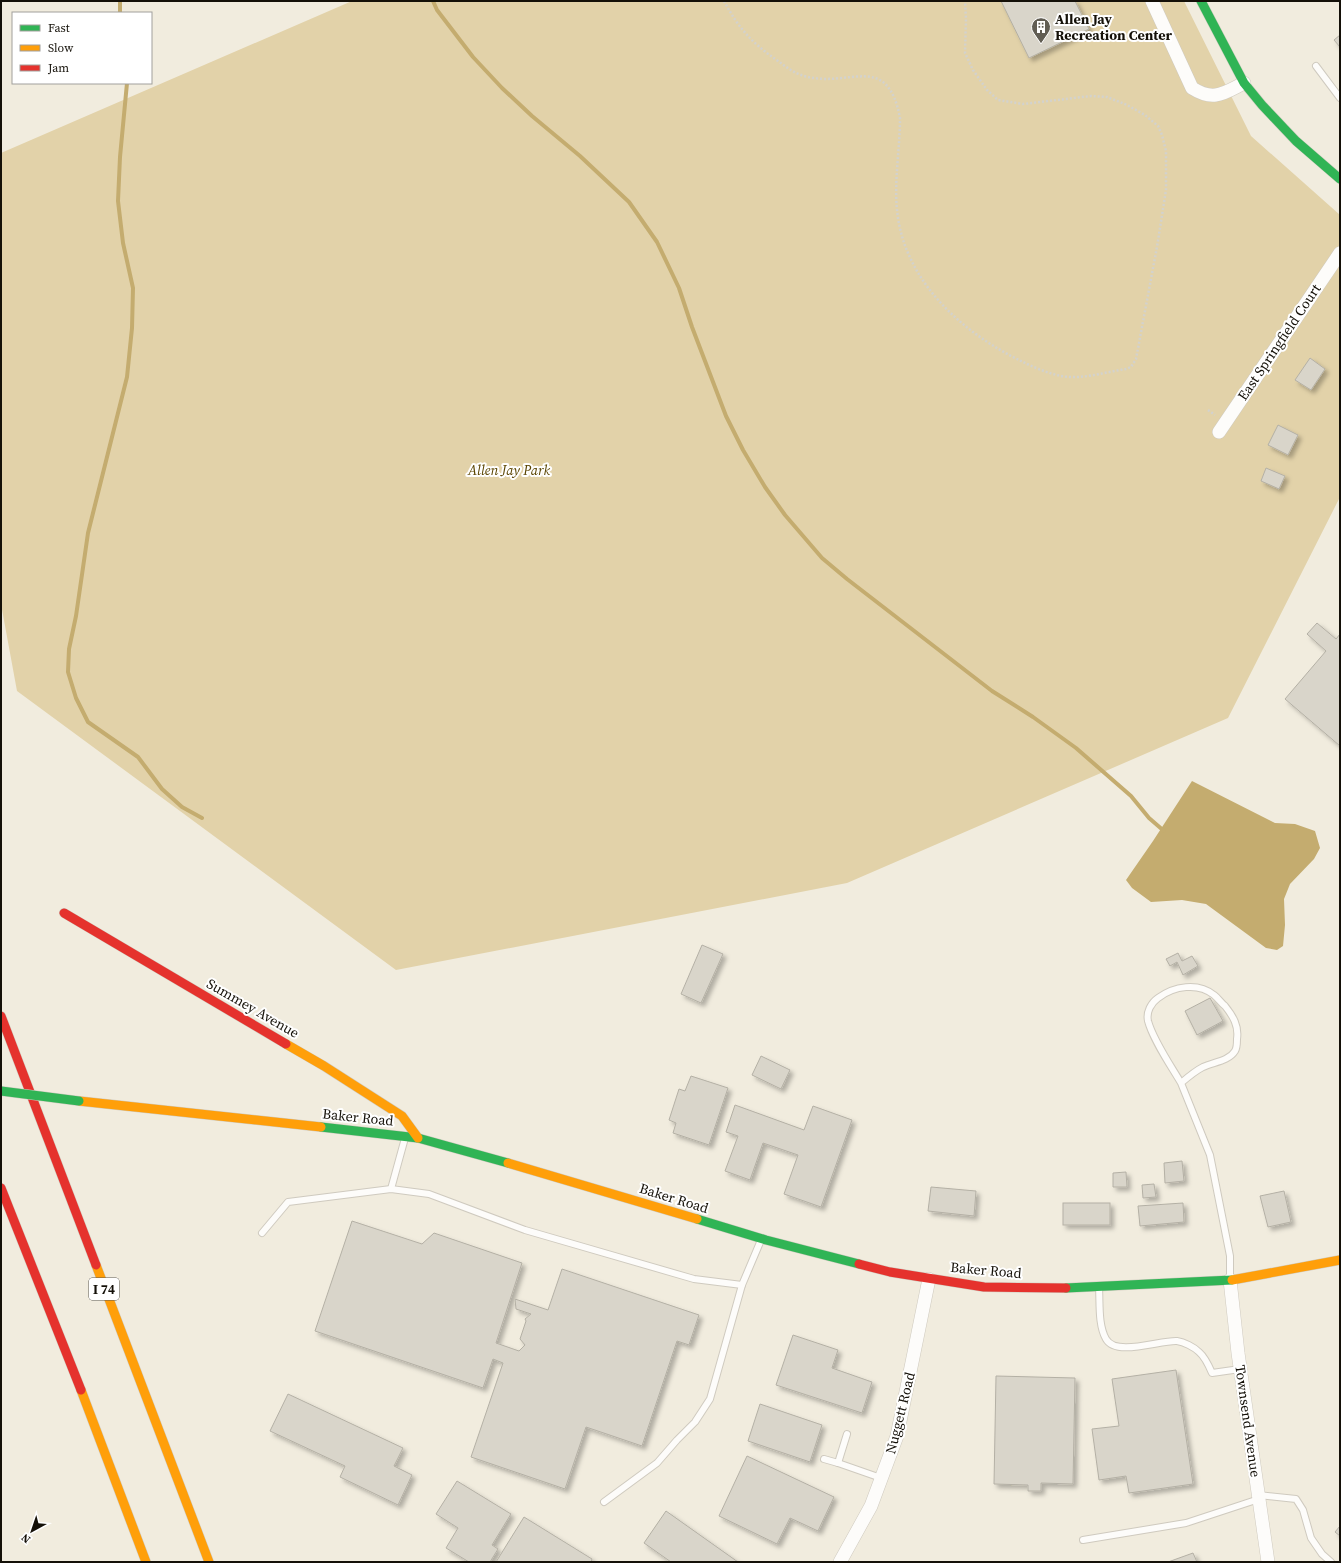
<svg xmlns="http://www.w3.org/2000/svg" width="1341" height="1563" font-family="'Source Serif 4',serif">
	<defs>
		<filter id="shadow"><feDropShadow dx="3.5" dy="3.5" stdDeviation="2" flood-color="#0004"/></filter>
	</defs>
	<rect width="100%" height="100%" fill="#f1ecde"/>
	<polygon fill="#e2d2a9" points="352,1 1184,1 1251,136 1340,215 1340,497 1228,718 847,883 396,970 17,691 1,604 1,153"/>
	<polygon fill="#c4ac6f" points="1192,781 1275,823 1295,824 1315,831 1320,848 1314,859 1290,884 1284,899 1285,925 1283,946 1277,950 1266,948 1206,904 1182,900 1151,902 1132,888 1126,880 1153,841"/>
	<g fill="none" stroke-linecap="round" stroke-linejoin="round">
		<g stroke="#c4ac6f" stroke-width="4">
			<polyline points="120,1 120,13"/>
			<polyline points="433,1 437,10 473,57 502,88 532,116 580,156 629,202 657,242 679,288 692,327 726,416 743,450 765,487 785,515 822,558 847,579 992,691 1033,717 1076,748 1131,796 1149,818 1164,831"/>
			<polyline points="127,83 120,157 118,201 123,243 133,288 132,328 127,377 88,533 76,616 69,649 68,672 76,698 88,722 138,757 162,789 182,807 202,818"/>
		</g>
	</g>
	<g fill="#d9d5ca" stroke="#b4b0a5" filter="url(#shadow)">
		<polygon points="1001,1 1075,1 1089,29 1029,58"/>
		<polygon points="1340,35 1340,47 1334,40"/>
		<polygon points="1310,358 1325,369 1311,390 1295,380"/>
		<polygon points="1278,425 1298,435 1288,455 1268,445"/>
		<polygon points="1266,468 1285,476 1279,489 1261,481"/>
		<polygon points="1317,623 1336,639 1340,634 1340,746 1285,699 1326,651 1307,634"/>
		<polygon points="702,945 723,954 701,1003 681,994"/>
		<polygon points="1178,953 1182,961 1192,956 1198,966 1183,975 1177,962 1170,966 1166,959"/>
		<polygon points="1210,998 1223,1021 1197,1035 1185,1011"/>
		<polygon points="761,1056 790,1070 781,1089 752,1075"/>
		<polygon points="691,1076 728,1088 709,1145 673,1133 676,1123 669,1120 679,1089 685,1091"/>
		<polygon points="735,1105 804,1130 813,1106 852,1120 821,1207 784,1194 798,1155 763,1143 750,1180 725,1171 738,1136 726,1132"/>
		<polygon points="1182,1161 1184,1181 1165,1183 1164,1163"/>
		<polygon points="1126,1172 1127,1187 1113,1187 1113,1173"/>
		<polygon points="1154,1184 1156,1197 1143,1198 1142,1185"/>
		<polygon points="931,1187 976,1191 974,1216 928,1211"/>
		<polygon points="1284,1191 1291,1222 1268,1227 1260,1196"/>
		<rect x="1063" y="1203" width="47" height="22"/>
		<polygon points="1183,1203 1184,1222 1140,1226 1138,1206"/>
		<polygon points="352,1221 422,1244 434,1233 522,1263 496,1343 519,1351 525,1345 520,1339 526,1321 525,1319 531,1314 516,1309 515,1299 548,1310 562,1269 699,1315 689,1345 677,1341 642,1446 586,1427 565,1489 471,1457 503,1363 493,1359 483,1388 315,1331"/>
		<polygon points="793,1335 838,1350 832,1368 872,1382 862,1413 776,1385"/>
		<polygon points="1176,1370 1193,1484 1129,1493 1126,1476 1099,1480 1092,1429 1119,1426 1112,1379"/>
		<polygon points="996,1376 1075,1378 1073,1484 1041,1483 1041,1491 1028,1491 1028,1485 994,1484"/>
		<polygon points="288,1394 403,1448 394,1466 412,1475 398,1505 340,1477 345,1466 270,1431"/>
		<polygon points="760,1404 822,1425 810,1462 748,1441"/>
		<polygon points="747,1456 834,1497 818,1531 790,1518 777,1544 719,1516"/>
		<polygon points="457,1481 511,1514 492,1545 498,1549 490,1562 469,1562 446,1548 458,1528 436,1514"/>
		<polygon points="666,1511 738,1562 671,1562 644,1543"/>
		<polygon points="524,1517 592,1559 591,1562 496,1562"/>
		<polygon points="1340,1526 1340,1536 1335,1532"/>
		<polygon points="1193,1553 1197,1562 1168,1562"/>
	</g>
	<g fill="none" stroke-linecap="round" stroke-linejoin="round">
		<g stroke="#cfcabf" stroke-width="8">
			<g id="lane">
				<polyline points="1316,66 1340,98"/>
				<path d="M 1181,1083 C 1171,1066 1153,1040 1148,1021 C 1146,1012 1151,1003 1158,998 C 1174,986 1198,982 1214,995 C 1218,998 1221,1003 1225,1006 C 1233,1016 1239,1026 1237,1039 C 1237,1043 1237,1048 1235,1051 C 1229,1061 1214,1062 1203,1067 C 1195,1071 1188,1077 1181,1083 L 1210,1155 L 1230,1256 L 1230,1278"/>
				<polyline points="391,1189 405,1138"/>
				<polyline points="262,1233 288,1202 391,1189 429,1194 525,1230 694,1279 742,1285"/>
				<path d="M 1099,1288 C 1100,1303 1098,1325 1106,1339 C 1116,1357 1160,1340 1177,1341 C 1184,1342 1194,1347 1199,1352 C 1205,1357 1209,1366 1212,1373 L 1240,1369"/>
				<polyline points="824,1459 838,1463 847,1434"/>
				<polyline points="838,1463 881,1478"/>
				<polyline points="1259,1495 1296,1499 1303,1510 1311,1538 1322,1554 1331,1562"/>
				<polyline points="604,1502 657,1463 677,1440 695,1422 710,1399 742,1285 761,1240"/>
				<polyline points="1083,1540 1186,1523 1259,1499"/>
			</g>
		</g>
		<g stroke="#cfcabf" stroke-width="14">
			<g id="street">
				<path d="M 1152,1 L 1192,88 C 1214,102 1224,93 1244,83"/>
				<polyline points="1219,432 1340,253"/>
				<polyline points="1230,1280 1238,1353 1268,1562"/>
				<polyline points="840,1562 871,1506 897,1436 929,1279"/>
			</g>
		</g>
		<g stroke="#cfcabf" stroke-width="10">
			<g id="fast">
				<polyline points="1201,1 1244,83 1262,105 1296,141 1340,179"/>
				<polyline points="321,1127 418,1138 508,1163"/>
				<polyline points="697,1219 766,1240 859,1264"/>
				<polyline points="1066,1288 1232,1280"/>
			</g>
		</g>
		<g stroke="#cfcabf" stroke-width="10">
			<g id="slow">
				<polyline points="286,1044 324,1066 402,1116 418,1138"/>
				<polyline points="79,1101 321,1127"/>
				<polyline points="508,1163 697,1219"/>
				<polyline points="96,1265 209,1562"/>
				<polyline points="1232,1280 1340,1260"/>
				<polyline points="81,1390 146,1562"/>
			</g>
		</g>
		<g stroke="#cfcabf" stroke-width="10">
			<g id="jam">
				<polyline points="64,913 286,1044"/>
				<polyline points="1,1016 96,1265"/>
				<polyline points="1,1188 81,1390"/>
				<polyline points="859,1264 890,1272 984,1287 1066,1288"/>
			</g>
		</g>
		<g stroke="#d3d2cd" stroke-width="2.5" stroke-dasharray="2 2" stroke-linecap="butt">
			<path d="M 724,1 C 739,29 752,43 778,61 C 786,67 794,73 804,76 C 849,89 887,50 900,118 C 900,151 893,185 898,218 C 908,284 963,333 1021,361 C 1033,367 1047,373 1061,376 C 1082,380 1105,372 1126,369 L 1131,367 L 1136,359 L 1157,247 L 1166,190 L 1166,151 L 1162,135 L 1158,126 L 1145,115 L 1127,105 L 1107,97 L 1091,96 L 1023,104 L 998,100 L 987,90 L 973,70 L 965,53 L 966,19 L 965,1"/>
			<polyline points="1208,410 1215,415"/>
		</g>
		<use href="#lane" stroke="#fdfcfa" stroke-width="6"/>
		<use href="#street" stroke="#fdfcfa" stroke-width="13"/>
		<use href="#fast" stroke="#30b455" stroke-width="9"/>
		<use href="#slow" stroke="#ff9f0a" stroke-width="9"/>
		<use href="#jam" stroke="#e5322d" stroke-width="9"/>
		<g stroke="#cfcabf" stroke-width="10" stroke-linecap="butt">
			<polyline id="fast-bridge" points="1,1091 79,1101"/>
		</g>
		<use href="#fast-bridge" stroke="#30b455" stroke-width="9"/>
	</g>
	<defs>
		<g id="building-pin" transform="scale(1)"><path d="M0 17L-7.5 6A9.5 9.5 0 1 1 7.5 6Z" fill="#615d53" stroke="#fff"/><path d="M-4-6H4V6H1V3H-1V6H-4ZM-2.5-4.3h1.7v1.8h-1.7ZM.8-4.3h1.7v1.8H.8ZM-2.5-1h1.7V.8h-1.7ZM.8-1h1.7V.8H.8Z" fill="#fff"/></g>
	</defs>
	<g fill-rule="evenodd">
		<use href="#building-pin" x="1041" y="27"/>
	</g>
	<g text-anchor="middle" dominant-baseline="central" stroke-width="4" stroke-linejoin="round" paint-order="stroke">
		<rect fill="#fff" stroke="#5a5852" stroke-width="1" x="89" y="1278" width="30" height="22" rx="3"/>
		<g font-size="13" font-weight="bold" fill="#141008">
			<text x="104" y="1289">I 74</text>
		</g>
		<g font-size="14" font-weight="bold" fill="#141008" stroke="#fff" text-anchor="start">
			<text x="1055" y="19">Allen Jay<tspan x="1055" dy="16">Recreation Center</tspan></text>
		</g>
		<g font-size="14" fill="#141008" stroke="#fff">
			<text transform="translate(1279 342) rotate(-56)">East Springfield Court</text>
			<text transform="translate(253 1008) rotate(30)">Summey Avenue</text>
			<text transform="translate(358 1117) rotate(6)">Baker Road</text>
			<text transform="translate(674 1198) rotate(17)">Baker Road</text>
			<text transform="translate(986 1270) rotate(5)">Baker Road</text>
			<text transform="translate(900 1413) rotate(-76)">Nuggett Road</text>
			<text transform="translate(1248 1421) rotate(82)">Townsend Avenue</text>
		</g>
		<g font-size="14" font-style="italic" fill="#5a4400" stroke="#fff">
			<text x="509" y="470">Allen Jay Park</text>
		</g>
	</g>
	<rect width="1341" height="1563" fill="none" stroke="#141008" stroke-width="4"/>
	<rect x="12" y="12" width="140" height="72" fill="#ffffff" stroke="#a19f9c"/>
	<rect x="20" y="25" width="20" height="6" fill="#30b455" stroke="#a19f9c"/>
	<text x="48" y="32" font-size="12" fill="#141008">Fast</text>
	<rect x="20" y="45" width="20" height="6" fill="#ff9f0a" stroke="#a19f9c"/>
	<text x="48" y="52" font-size="12" fill="#141008">Slow</text>
	<rect x="20" y="65" width="20" height="6" fill="#e5322d" stroke="#a19f9c"/>
	<text x="48" y="72" font-size="12" fill="#141008">Jam</text>
	<g transform="translate(32 1531) rotate(220)" stroke="#ffffff" stroke-width="3" paint-order="stroke">
	<path d="M0-3L7 15L0 10L-7 15Z" fill="#141008"/>
	<text y="-6" font-size="11" font-weight="bold" text-anchor="middle" fill="#141008">N</text>
	</g>
</svg>
